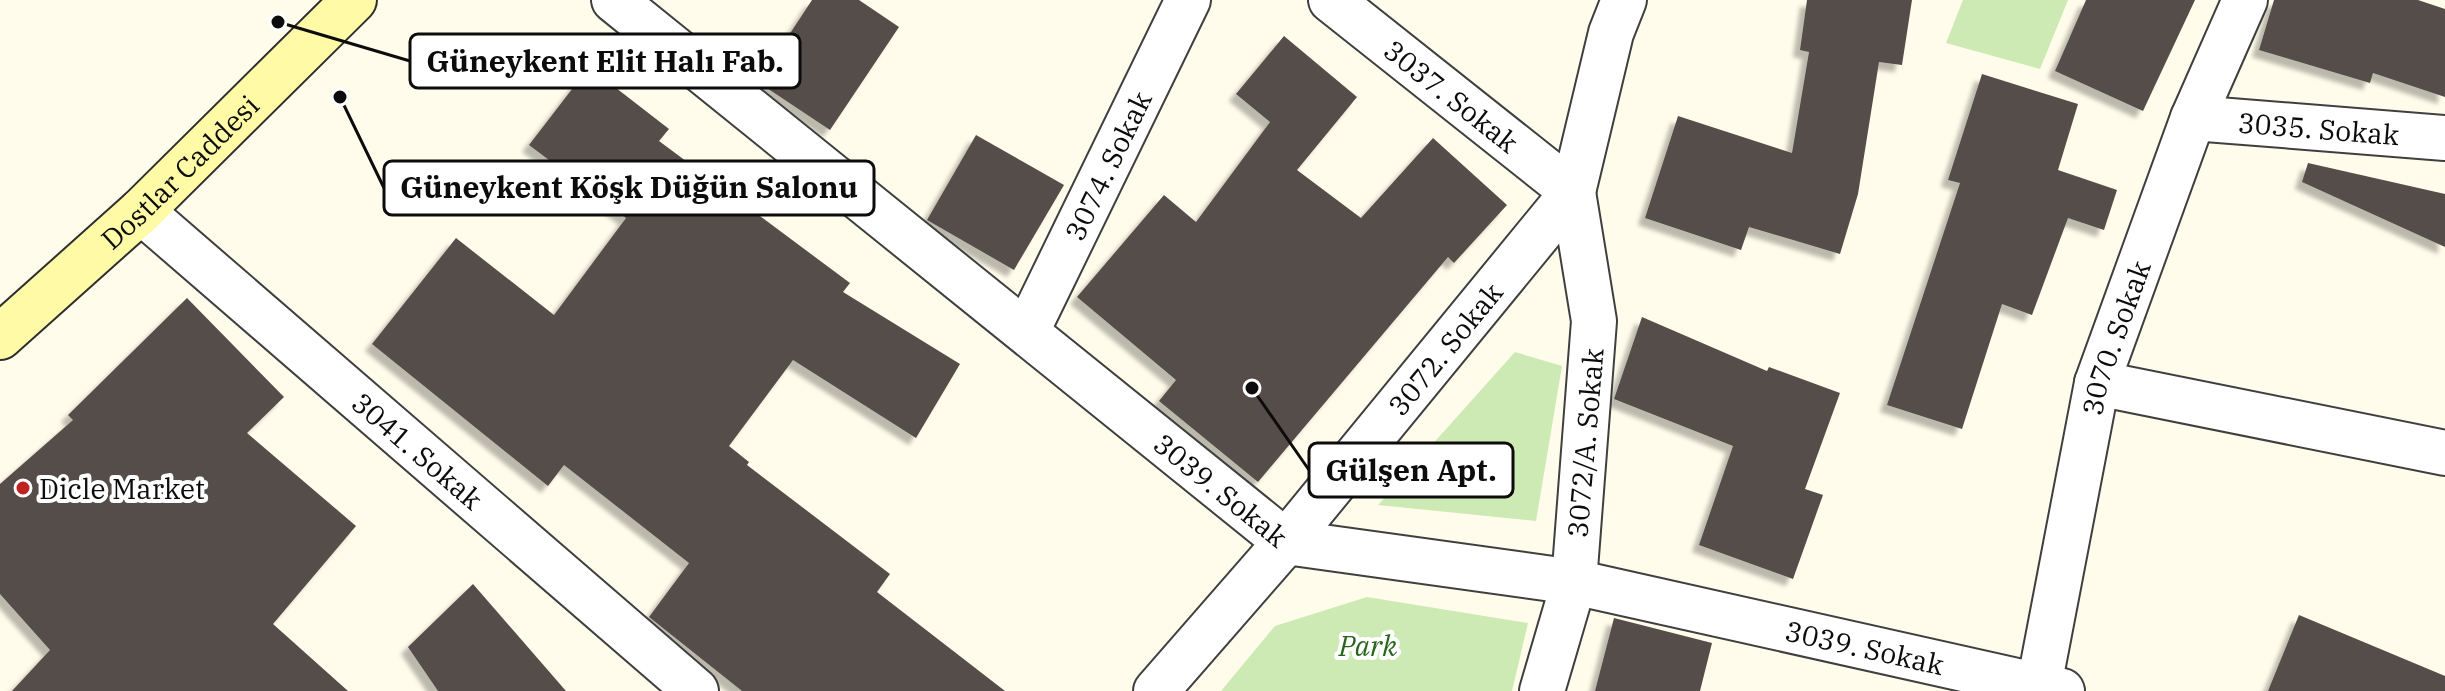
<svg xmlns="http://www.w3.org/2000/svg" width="2445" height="691" font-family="'IBM Plex Serif',serif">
	<defs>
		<filter id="shadow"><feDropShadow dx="-7" dy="7" stdDeviation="2" flood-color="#0004"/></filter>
	</defs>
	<rect width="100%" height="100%" fill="#fffceb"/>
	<g fill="#cdeab4">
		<polygon points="1963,0 2068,0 2040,69 1946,43"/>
		<polygon points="1515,352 1562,366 1536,521 1378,505"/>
		<polygon points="1367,597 1528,623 1512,691 1221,691 1275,626"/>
	</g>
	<g fill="#554e48" filter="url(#shadow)">
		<polygon points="812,0 859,0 899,27 830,130 758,82"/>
		<polygon points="1807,0 1912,0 1902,65 1879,62 1858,194 1840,254 1749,227 1741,250 1645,218 1678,116 1792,153 1809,52 1800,50"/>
		<polygon points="2086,0 2195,0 2143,111 2055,71"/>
		<polygon points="2274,0 2418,0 2445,9 2445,97 2373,73 2370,83 2259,50"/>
		<polygon points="1284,36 1357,97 1297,170 1361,218 1433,138 1507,205 1454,263 1448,257 1258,482 1159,401 1176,380 1077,297 1164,195 1196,222 1270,122 1236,94"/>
		<polygon points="589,67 669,129 659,141 850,283 843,292 960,364 916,438 793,360 729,446 749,462 747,465 890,574 877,592 1005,691 742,691 649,617 689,563 564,465 548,486 372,344 456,238 554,315 626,218 529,145"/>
		<polygon points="1982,74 2078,104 2058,170 2117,190 2104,230 2068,218 2032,315 2002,304 1962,429 1887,405 1960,183 1948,180"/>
		<polygon points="976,135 1064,185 1014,270 927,220"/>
		<polygon points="2308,163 2445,194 2445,247 2302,182"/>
		<polygon points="187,298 284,397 247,433 356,526 273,624 348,691 12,691 50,650 0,594 0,484 73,420 68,415"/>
		<polygon points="1642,317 1767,371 1769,367 1840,393 1805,489 1823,495 1793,579 1699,545 1733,446 1614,399"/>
		<polygon points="473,584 566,691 438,691 408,647"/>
		<polygon points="2299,615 2445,676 2445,691 2268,691"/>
		<polygon points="1614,618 1712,643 1700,691 1595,691"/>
	</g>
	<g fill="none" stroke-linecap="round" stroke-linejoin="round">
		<g stroke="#3f3f3f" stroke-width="48">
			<g id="street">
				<path id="s1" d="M 614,0 L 1286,542 L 1574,582 L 2062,691"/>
				<path id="s2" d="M 1331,0 L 1573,192 L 1594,321 L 1574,582 L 1542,691"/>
				<path id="s3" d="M 2193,118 L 2445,138"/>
				<path id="s4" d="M 141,211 L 696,691"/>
				<path id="s5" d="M 1027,331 L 1188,0"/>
				<polyline points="2097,383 2445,453"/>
				<path id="s6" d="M 1156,691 L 1286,542 L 1573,192 L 1611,33 L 1624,0"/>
				<path id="s7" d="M 2038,691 L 2097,383 L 2193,118 L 2245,0"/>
			</g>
		</g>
		<g stroke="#2e2e2e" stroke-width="48">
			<g id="secondary">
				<path id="s8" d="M 0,337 L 141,211 L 354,0"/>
			</g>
		</g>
		<use href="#street" stroke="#fff" stroke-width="44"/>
		<use href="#secondary" stroke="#fffaa6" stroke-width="44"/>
	</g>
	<circle fill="#bf2221" stroke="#fff" stroke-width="3" cx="23" cy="488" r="8"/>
	<g text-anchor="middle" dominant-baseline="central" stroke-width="8" stroke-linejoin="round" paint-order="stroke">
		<g font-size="28" fill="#0c0c0c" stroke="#fff">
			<text stroke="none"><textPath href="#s2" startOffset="154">3037. Sokak</textPath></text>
			<text stroke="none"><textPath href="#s3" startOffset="126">3035. Sokak</textPath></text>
			<text stroke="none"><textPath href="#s5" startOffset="184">3074. Sokak</textPath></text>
			<text stroke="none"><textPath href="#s8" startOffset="244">Dostlar Caddesi</textPath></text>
			<text stroke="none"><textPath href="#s7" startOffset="362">3070. Sokak</textPath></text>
			<text stroke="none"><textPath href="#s6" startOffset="448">3072. Sokak</textPath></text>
			<text transform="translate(1585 443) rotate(-85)">3072/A. Sokak</text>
			<text stroke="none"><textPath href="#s4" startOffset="366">3041. Sokak</textPath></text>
			<text stroke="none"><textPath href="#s1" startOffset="780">3039. Sokak</textPath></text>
			<text stroke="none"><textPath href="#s1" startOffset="1452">3039. Sokak</textPath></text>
		</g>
		<g font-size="28" fill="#0c0c0c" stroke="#fff" text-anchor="start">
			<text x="39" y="488">Dicle Market</text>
		</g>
		<g font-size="28" font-style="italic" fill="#26651b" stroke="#fff">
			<text x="1368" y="645">Park</text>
		</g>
	</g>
	<path fill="none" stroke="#0c0c0c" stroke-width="3" d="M278 22L410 61M340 97L384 188M1252 388L1309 470"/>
	<g fill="#0c0c0c" stroke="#fff" stroke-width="3">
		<circle cx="278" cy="22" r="8"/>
		<circle cx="340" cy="97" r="8"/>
		<circle cx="1252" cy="388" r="8"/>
	</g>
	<g fill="#fff" stroke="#0c0c0c" stroke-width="3">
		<rect x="410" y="34" width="390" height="54" rx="8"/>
		<rect x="384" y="161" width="490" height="54" rx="8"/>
		<rect x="1309" y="443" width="204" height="54" rx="8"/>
	</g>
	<g font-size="30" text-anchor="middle" font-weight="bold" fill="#0c0c0c">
		<text x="605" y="72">Güneykent Elit Halı Fab.</text>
		<text x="629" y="198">Güneykent Köşk Düğün Salonu</text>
		<text x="1411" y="481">Gülşen Apt.</text>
	</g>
</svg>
